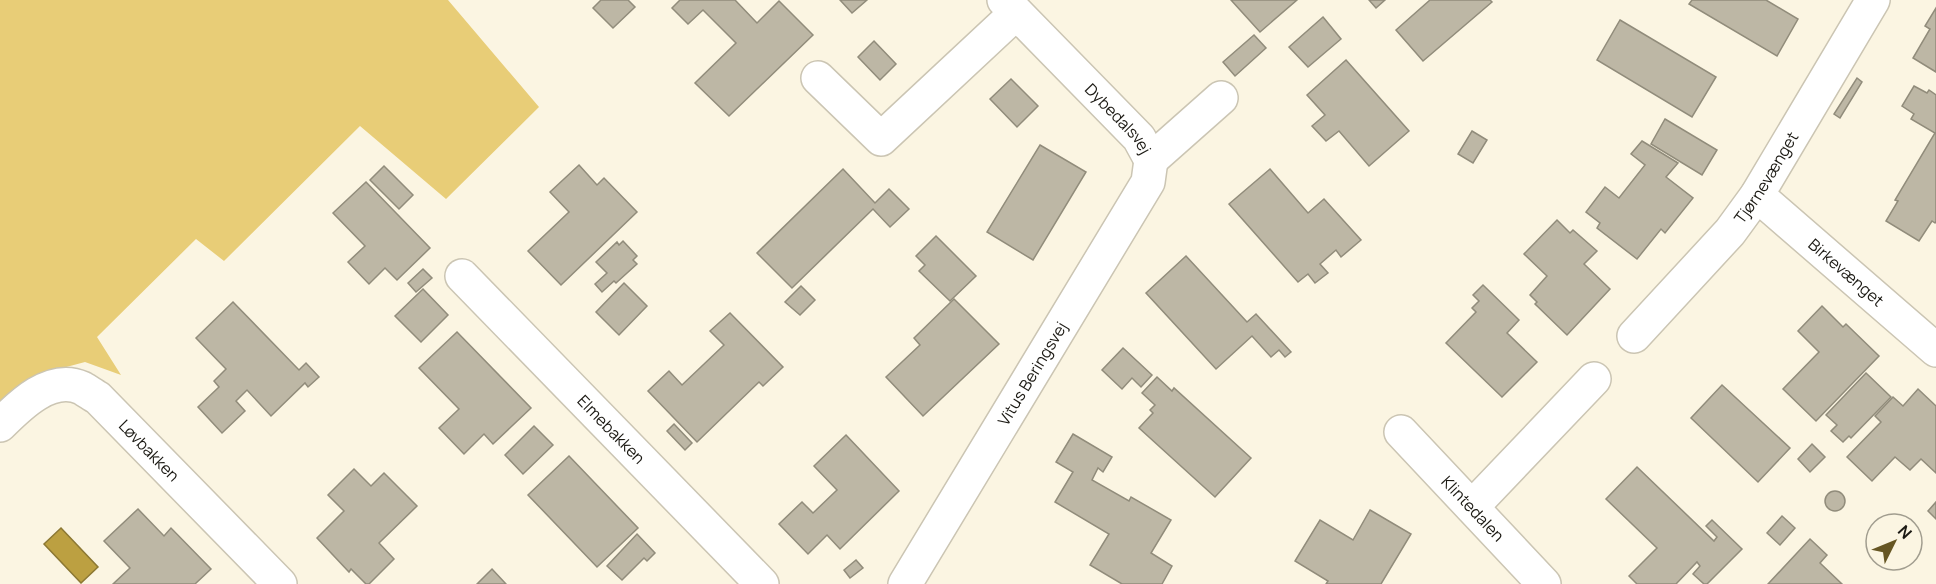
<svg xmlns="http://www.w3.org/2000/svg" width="1936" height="584" font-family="Manrope,sans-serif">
	<rect width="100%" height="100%" fill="#fbf5e2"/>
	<polygon fill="#e8cd77" points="0,0 448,0 539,107 446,199 360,126 224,261 196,239 97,337 121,375 85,362 40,374 0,410"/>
	<polygon fill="#bca041" stroke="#8c7833" stroke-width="1.5" points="61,528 98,567 81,583 44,544"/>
	<g fill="#bdb7a5" stroke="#918c7b" stroke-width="1.5">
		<polygon points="601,0 628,0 635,7 613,28 593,8"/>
		<polygon points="680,0 735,0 757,23 779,1 813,35 729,116 695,83 736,43 703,10 688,24 672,8"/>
		<polygon points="840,0 867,0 852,13"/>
		<polygon points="1231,0 1297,0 1260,32"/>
		<polygon points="1369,0 1385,0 1376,8"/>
		<polygon points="1430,0 1490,0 1492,2 1423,61 1396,30"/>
		<polygon points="1692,0 1766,0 1798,19 1777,56 1689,4"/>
		<polygon points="1936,8 1936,72 1913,58 1930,29 1925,26"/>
		<polygon points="1323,17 1341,39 1308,67 1289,47"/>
		<polygon points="1620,20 1716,77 1692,117 1597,60"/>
		<polygon points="1254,35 1266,48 1235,76 1223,62"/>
		<polygon points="874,41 896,64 880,80 858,57"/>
		<polygon points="1346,60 1409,131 1369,166 1339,131 1326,141 1312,126 1325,115 1307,95"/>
		<polygon points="1857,78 1862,82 1840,118 1834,114"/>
		<polygon points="1011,79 1038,106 1017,127 990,99"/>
		<polygon points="1914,86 1927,93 1929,90 1936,95 1936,221 1935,223 1932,221 1919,241 1886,221 1898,201 1895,200 1935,133 1911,119 1914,114 1902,106"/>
		<polygon points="1665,119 1717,150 1702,175 1651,144"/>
		<polygon points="1472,131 1487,140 1473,163 1458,154"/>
		<polygon points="1642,141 1678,163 1666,177 1693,198 1665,233 1661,229 1637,259 1597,228 1600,223 1586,212 1605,187 1619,198 1645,165 1631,154"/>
		<polygon points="1040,145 1086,172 1033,260 987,232"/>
		<polygon points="579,165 597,185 604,178 637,212 561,285 528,251 569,212 550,192"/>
		<polygon points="384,166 413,195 399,209 370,180"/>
		<polygon points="843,169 875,203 889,189 909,209 890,227 873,209 792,288 757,253"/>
		<polygon points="1270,169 1308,213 1324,199 1361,240 1341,257 1336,250 1320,264 1328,273 1315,283 1308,274 1298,282 1229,204"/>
		<polygon points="366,182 430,248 397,280 385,268 369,284 348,262 365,246 333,213"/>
		<polygon points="1557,220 1570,233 1573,230 1597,251 1584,264 1610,289 1567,335 1535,304 1537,302 1530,295 1547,276 1524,254"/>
		<polygon points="936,236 976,276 950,301 919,271 925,265 916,256"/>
		<polygon points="623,241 637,256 633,260 637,264 616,283 614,281 602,292 595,284 607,273 596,262 617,242 619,245"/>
		<polygon points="1186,256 1247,322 1256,314 1291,352 1285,357 1279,350 1271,357 1252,336 1216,369 1146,293"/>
		<polygon points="423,269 432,278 416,292 408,283"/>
		<polygon points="624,283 647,306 619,335 596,312"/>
		<polygon points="1483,285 1519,320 1507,333 1537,362 1502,397 1446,343 1476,312 1472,308 1479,301 1473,295"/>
		<polygon points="801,286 815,300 800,315 785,302"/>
		<polygon points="423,289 448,315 421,342 395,316"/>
		<polygon points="954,299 999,344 923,416 886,377 920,345 914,338"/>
		<polygon points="233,302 299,370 306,363 319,377 308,387 305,383 271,416 247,390 236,401 245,411 222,433 198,407 219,387 214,381 226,369 196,338"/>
		<polygon points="1822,306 1843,327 1846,324 1879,356 1816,421 1783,389 1819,352 1798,331"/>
		<polygon points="730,313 783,367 763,386 759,382 697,442 648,391 669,371 682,385 724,345 710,331"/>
		<polygon points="457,332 531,408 493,444 484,434 464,454 439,428 459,409 419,368"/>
		<polygon points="1123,348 1152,375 1141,387 1132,378 1122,389 1102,370"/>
		<polygon points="1866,373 1891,397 1851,438 1849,436 1843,442 1831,431 1837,425 1826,415"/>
		<polygon points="1157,377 1172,391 1174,388 1251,458 1215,497 1139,428 1153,413 1150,410 1155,405 1142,393"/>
		<polygon points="1722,385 1790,448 1758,482 1691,418"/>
		<polygon points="1918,389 1936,406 1936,473 1921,459 1910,470 1895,457 1872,481 1847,457 1881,422 1875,416 1893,397 1903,406"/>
		<polygon points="674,424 692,443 685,450 667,431"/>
		<polygon points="534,426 553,445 523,474 505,455"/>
		<polygon points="1073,434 1112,457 1103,472 1098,468 1092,480 1129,501 1131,497 1171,520 1151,553 1172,566 1162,584 1122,584 1090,565 1109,534 1055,502 1073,472 1056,462"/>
		<polygon points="846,435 899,491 840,549 827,535 808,554 779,524 802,502 813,513 837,490 814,466"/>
		<polygon points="1812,444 1825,457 1810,472 1798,459"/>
		<polygon points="569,456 638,528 597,567 528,495"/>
		<polygon points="1637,467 1714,541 1717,537 1706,526 1712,520 1742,549 1707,584 1704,584 1693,574 1700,566 1697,562 1676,584 1637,584 1629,576 1657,548 1606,499"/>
		<polygon points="354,469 371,486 384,473 417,506 379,543 394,559 369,584 366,584 351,569 349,572 317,538 344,511 328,495"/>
		<circle cx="1835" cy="501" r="10"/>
		<polygon points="1936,502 1936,519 1928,511"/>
		<polygon points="138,509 164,536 171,528 211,569 195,584 113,584 130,568 104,541"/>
		<polygon points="1370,510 1411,534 1381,584 1326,584 1328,581 1295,561 1320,520 1353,540"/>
		<polygon points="1782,516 1795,528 1780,545 1767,533"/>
		<polygon points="637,534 655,553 647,561 644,558 622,580 607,566"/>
		<polygon points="1810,539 1827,555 1820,563 1842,584 1768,584"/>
		<polygon points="856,560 863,568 850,578 844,570"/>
		<polygon points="492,569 506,584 477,584"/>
	</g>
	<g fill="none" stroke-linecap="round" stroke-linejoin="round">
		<g stroke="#cbc5b3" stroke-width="36">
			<g id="minor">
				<path id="s1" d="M 1004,0 L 1139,138 L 1151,160"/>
				<polyline points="818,78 881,139 1016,13"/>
				<polyline points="1151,160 1221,98"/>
				<path id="s2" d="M 1757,195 L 1936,350"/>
				<path id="s3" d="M 462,276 L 762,584"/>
				<path id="s4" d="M 1634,336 L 1730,232 L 1757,195 L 1873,0"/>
				<path id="s5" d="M 0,425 C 20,405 51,374 82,388 C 87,391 93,395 98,398 L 280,584"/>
				<path id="s6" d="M 1401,432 L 1544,584"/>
				<polyline points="1472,507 1594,379"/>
				<path id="s7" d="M 905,584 L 1148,182 L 1151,160"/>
			</g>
		</g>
		<use href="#minor" stroke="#fff" stroke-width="33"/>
	</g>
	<g text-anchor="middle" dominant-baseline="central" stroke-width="6" stroke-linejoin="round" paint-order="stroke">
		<g font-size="16" fill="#1b1913" stroke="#fbf5e2">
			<text stroke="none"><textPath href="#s1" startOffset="165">Dybedalsvej</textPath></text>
			<text stroke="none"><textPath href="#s4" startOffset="207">Tjørnevænget</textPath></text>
			<text stroke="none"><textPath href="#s2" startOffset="118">Birkevænget</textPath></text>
			<text stroke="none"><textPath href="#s7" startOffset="246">Vitus Beringsvej</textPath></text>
			<text stroke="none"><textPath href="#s3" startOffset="214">Elmebakken</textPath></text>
			<text stroke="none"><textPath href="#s5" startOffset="188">Løvbakken</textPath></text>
			<text stroke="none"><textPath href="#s6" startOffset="105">Klintedalen</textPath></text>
		</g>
	</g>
	<g transform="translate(1894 542) rotate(47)"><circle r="28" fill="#fbf5e2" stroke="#a19d8f" stroke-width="1.5"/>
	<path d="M0-4.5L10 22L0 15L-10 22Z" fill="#665623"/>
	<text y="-9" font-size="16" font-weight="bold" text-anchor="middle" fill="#1b1913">N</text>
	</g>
</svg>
